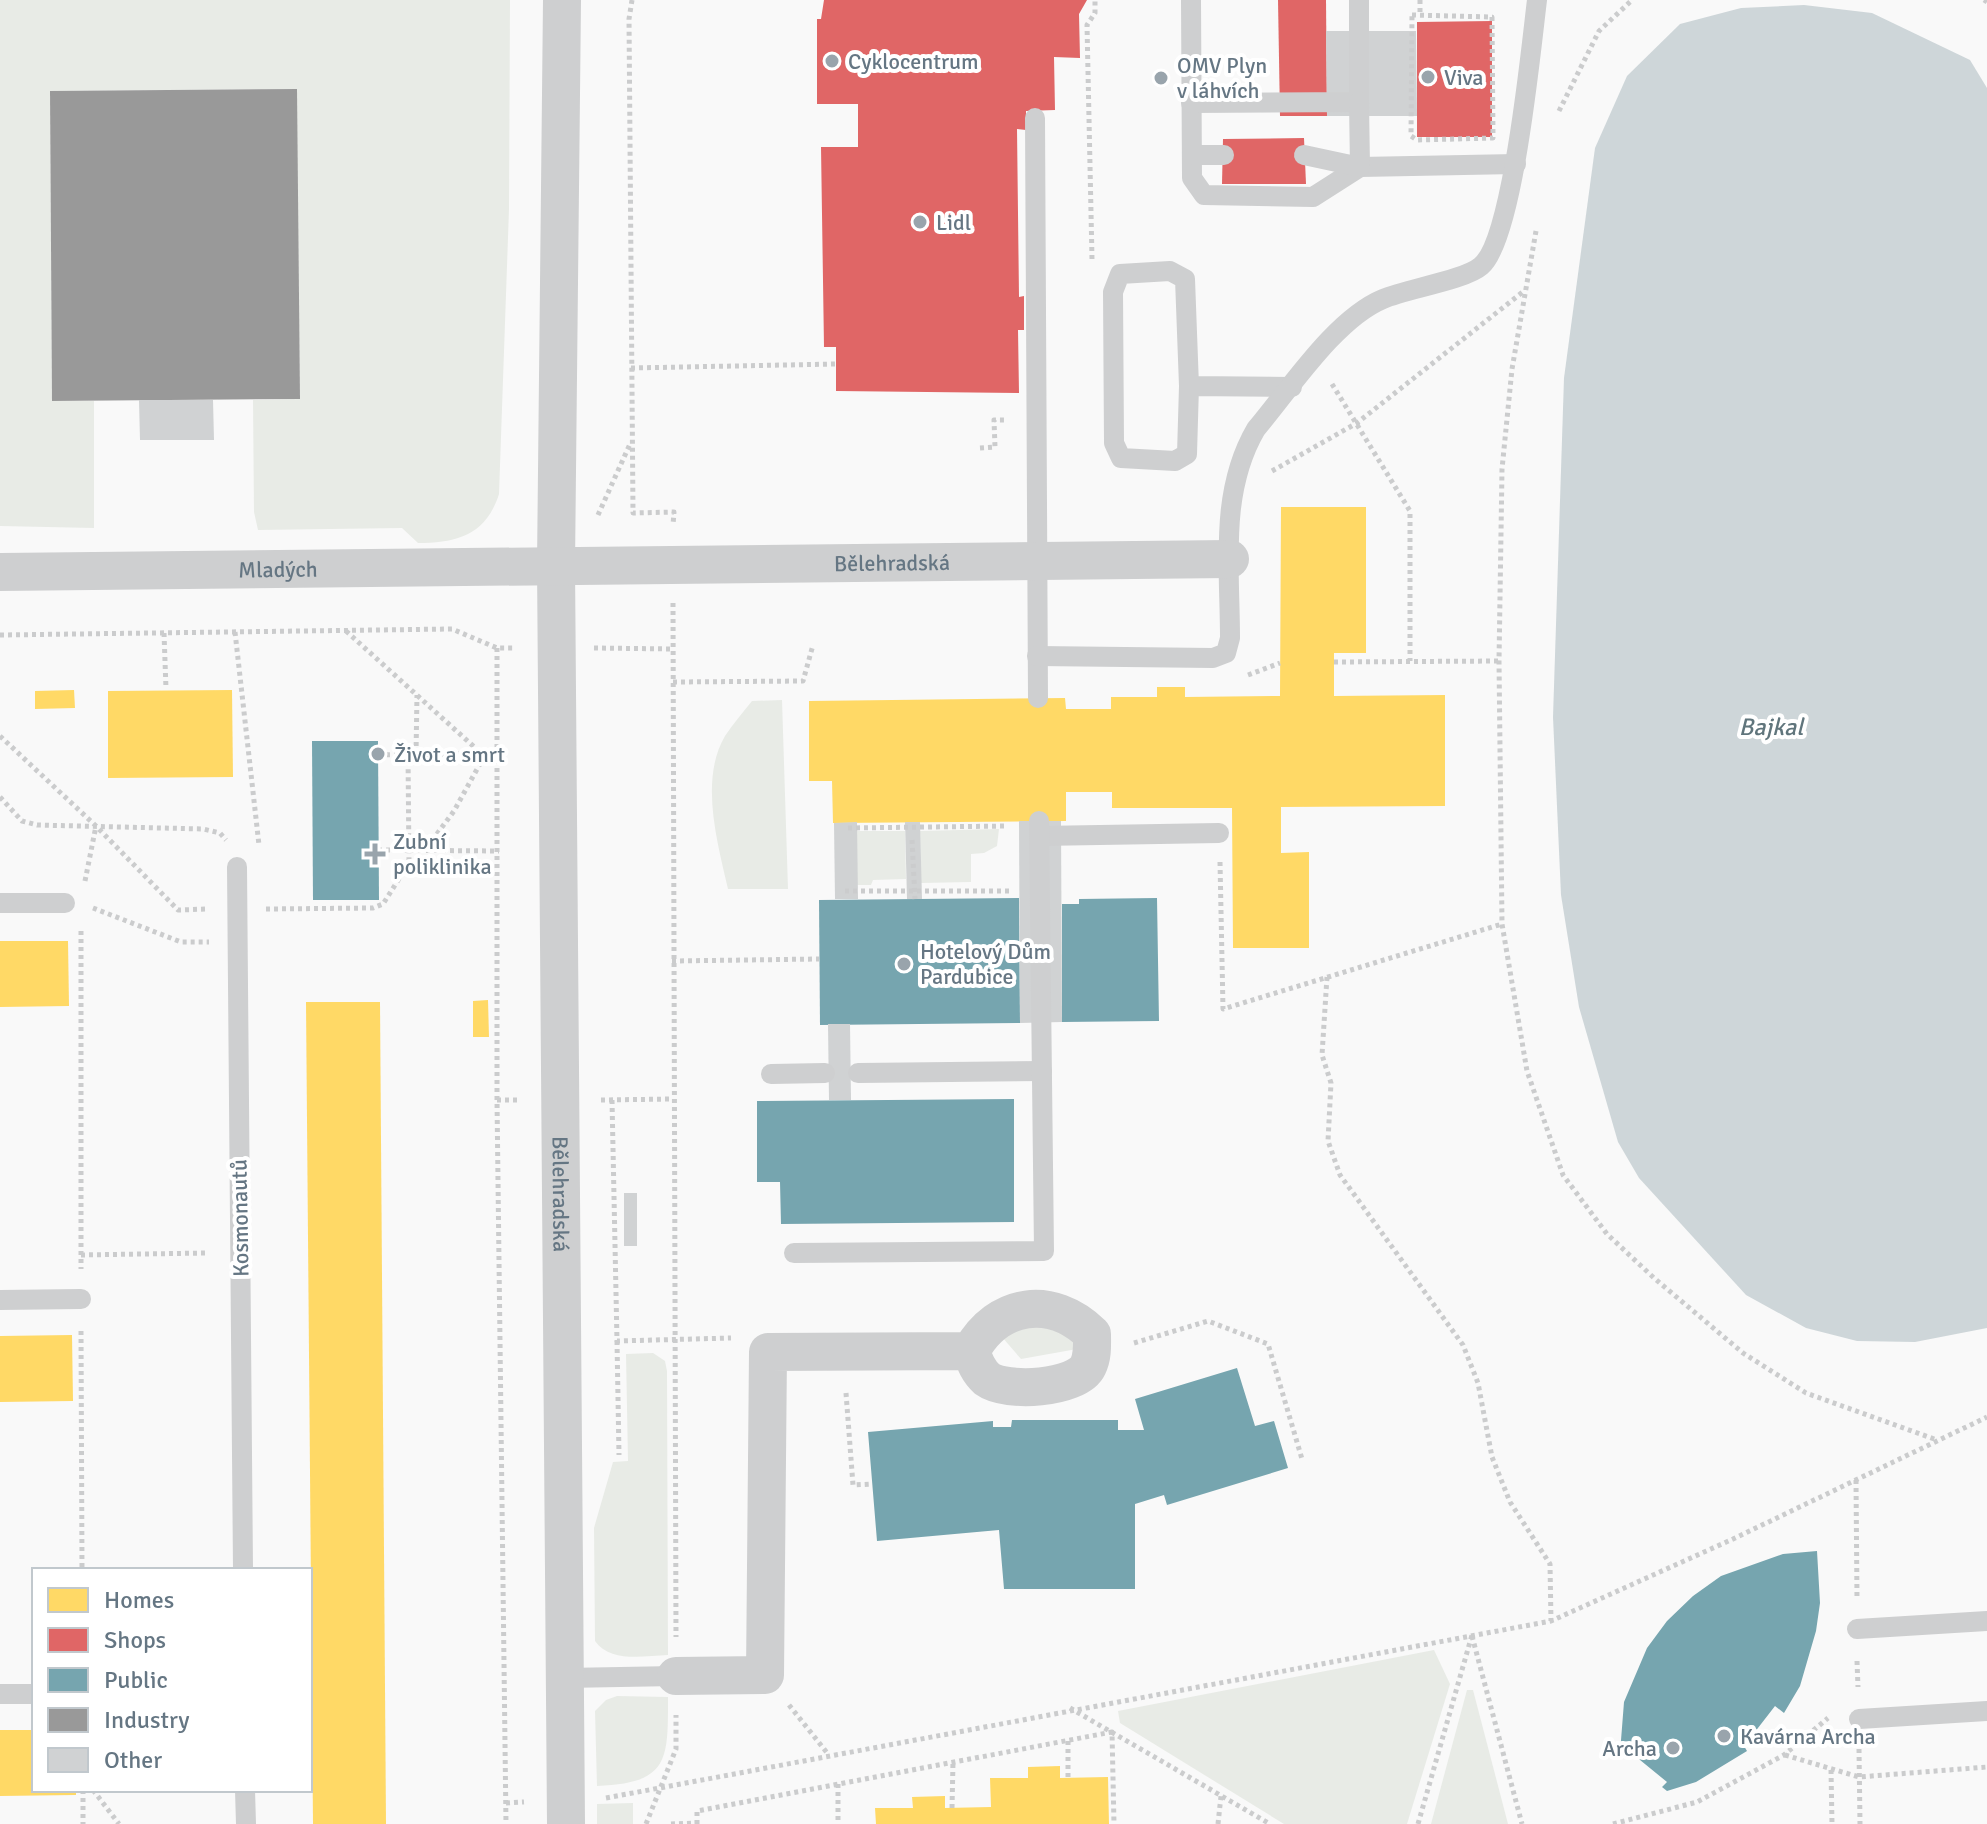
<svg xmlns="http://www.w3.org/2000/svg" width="1987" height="1824" font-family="Signika,sans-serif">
	<rect width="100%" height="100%" fill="#f9f9f9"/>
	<g fill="#e8ebe6">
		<path d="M 0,0 L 510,0 L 509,209 L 499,494 C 486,535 457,543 418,543 L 402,528 L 258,530 L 254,512 L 253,400 L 300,399 L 296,89 L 50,91 L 52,401 L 94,401 L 94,528 L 0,526 Z"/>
		<path d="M 782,700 L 788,889 L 728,889 C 718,844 699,780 725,736 C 733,724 743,712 752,701 Z"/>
		<polygon points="999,829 997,846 984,853 971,854 971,882 921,883 920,831"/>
		<polygon points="857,831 905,831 906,879 873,880 871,885 857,885"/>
		<polygon points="1029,1323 1072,1336 1077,1349 1021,1359 1002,1337"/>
		<path d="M 653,1353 L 665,1361 L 667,1371 L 668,1655 C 643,1656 611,1663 595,1641 L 594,1528 L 613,1462 L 628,1461 L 626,1354 Z"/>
		<polygon points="1434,1650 1450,1684 1407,1824 1284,1824 1120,1723 1118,1711"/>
		<polygon points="1467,1690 1473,1690 1508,1824 1431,1824"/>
		<path d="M 617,1696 L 668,1697 C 668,1761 669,1783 597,1786 L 595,1711 L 606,1700 Z"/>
		<polygon points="633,1803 633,1824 597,1824 597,1804"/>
	</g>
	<polygon fill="#ced6d9" points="1804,5 1872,13 1970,60 1987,88 1987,1328 1915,1342 1857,1341 1806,1328 1746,1295 1639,1178 1618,1142 1579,1007 1561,895 1553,717 1564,378 1595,148 1627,76 1680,24 1741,8"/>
	<g fill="#ffd966">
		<polygon points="1281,507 1366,507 1366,653 1334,653 1334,696 1445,695 1445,806 1281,807 1281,853 1309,852 1309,948 1233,948 1232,808 1112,808 1112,792 1066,792 1066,821 833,823 832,781 809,781 809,701 1065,698 1066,709 1111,709 1111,697 1157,697 1157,687 1185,687 1185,697 1280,696"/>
		<polygon points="74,690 75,708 35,709 35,691"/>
		<polygon points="232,690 233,777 108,778 108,691"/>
		<polygon points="0,941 68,941 69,1006 0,1007"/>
		<polygon points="488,1000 489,1037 473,1037 473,1001"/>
		<polygon points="306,1002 380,1002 386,1824 313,1824"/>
		<polygon points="72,1335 73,1401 0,1402 0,1336"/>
		<polygon points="0,1730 34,1730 34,1790 76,1790 76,1795 0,1796"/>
		<polygon points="1060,1766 1060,1778 1108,1777 1109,1824 876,1824 875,1808 913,1808 912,1797 945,1796 945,1808 991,1807 990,1778 1028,1778 1028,1767"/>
	</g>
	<g fill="#e06666">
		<polygon points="824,0 1087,0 1079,14 1080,58 1054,57 1055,110 1026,111 1026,130 1017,129 1019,297 1024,296 1024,330 1018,330 1019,393 836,391 836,347 824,347 821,147 858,147 858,104 817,104 817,19 821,19"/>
		<polygon points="1278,0 1326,0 1327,116 1280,116"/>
		<polygon points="1492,21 1492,137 1417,137 1417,22"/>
		<polygon points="1304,138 1306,184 1222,184 1223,139"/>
	</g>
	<g fill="#76a5af">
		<polygon points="312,741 378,741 379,900 313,900"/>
		<polygon points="1019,898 1020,1023 820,1025 819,900"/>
		<polygon points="1157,898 1159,1021 1062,1022 1062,904 1079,904 1079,899"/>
		<polygon points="1014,1099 1014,1222 781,1224 780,1182 757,1182 757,1101"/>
		<polygon points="1237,1368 1255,1426 1274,1421 1288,1468 1167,1505 1164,1495 1135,1504 1135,1589 1004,1589 999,1530 877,1541 868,1432 993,1421 993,1427 1011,1427 1012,1420 1118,1420 1118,1430 1144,1430 1135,1399"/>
		<polygon points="1817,1551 1820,1603 1816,1631 1800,1686 1784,1713 1775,1706 1744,1746 1747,1751 1696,1782 1667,1791 1662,1787 1667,1782 1629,1751 1624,1757 1620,1753 1624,1702 1647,1648 1667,1621 1693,1596 1721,1576 1783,1554"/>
	</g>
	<polygon fill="#999" points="297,89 300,399 52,401 50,91"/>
	<g fill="#d0d2d3">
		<polygon points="1326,31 1416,31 1417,116 1327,116"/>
		<polygon points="139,400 213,400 214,440 140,440"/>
		<polygon points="1019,821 1061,821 1062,1022 1020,1023"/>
		<polygon points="857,822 858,899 835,899 834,823"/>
		<polygon points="905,822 920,822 922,899 907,899"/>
		<polygon points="828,1024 850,1024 851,1100 829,1100"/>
		<rect x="624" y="1193" width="13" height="53"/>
	</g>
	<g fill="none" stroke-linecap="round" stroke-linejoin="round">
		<g stroke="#cbcccd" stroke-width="5" stroke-dasharray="4 4" stroke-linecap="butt">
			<polyline points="632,0 629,19 633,513 674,512 673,525"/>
			<polyline points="1420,0 1420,15"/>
			<polyline points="1984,0 1987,2"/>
			<polygon points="1412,15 1492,17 1493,138 1417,140 1411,136"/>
			<polyline points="1559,111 1599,31 1632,0"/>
			<polyline points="1536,231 1512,369 1502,469 1499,661 1502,924 1527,1071 1563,1175 1607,1234 1654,1278 1743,1353 1806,1393 1937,1440"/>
			<polyline points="1092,259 1087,25 1095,13 1095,0"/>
			<polyline points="631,368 836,364"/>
			<polyline points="1332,384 1410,511 1410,661"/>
			<polyline points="980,448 995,447 994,420 1005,420"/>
			<polyline points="1272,471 1357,423 1524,291"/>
			<polyline points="598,515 630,444"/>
			<polyline points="673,603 676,1637"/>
			<polyline points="346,631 482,754 481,762 454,811 425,850"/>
			<polyline points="235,632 259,845"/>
			<polyline points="164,633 166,689"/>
			<polyline points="0,635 452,629 497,648 516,648"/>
			<polyline points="497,648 497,1100 506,1824"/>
			<polyline points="594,648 673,649"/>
			<polyline points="1334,662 1499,661"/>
			<polyline points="1248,675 1280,663"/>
			<polyline points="673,682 803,681 813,645"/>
			<polyline points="0,736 96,826 178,910 208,909"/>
			<polyline points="416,754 417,695"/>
			<polyline points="378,755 497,753"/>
			<polyline points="0,797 22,821 37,825 203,829 220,833 226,840"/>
			<polyline points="848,828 1007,826"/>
			<polyline points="912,840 915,899"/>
			<polyline points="378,850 499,851"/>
			<polyline points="1220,862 1223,1009 1502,924"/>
			<polyline points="85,881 96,826"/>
			<polyline points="845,891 1011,891"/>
			<polyline points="93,908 181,942 209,942"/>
			<polyline points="266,909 373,908 383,904 409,863 408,754"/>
			<polyline points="81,931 81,1269"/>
			<polyline points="672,961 819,959"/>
			<polyline points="1327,977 1322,1055 1331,1083 1328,1141 1340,1175 1463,1345 1478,1383 1492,1457 1510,1502 1550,1564 1551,1621"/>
			<polyline points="497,1100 519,1100"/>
			<polyline points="601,1100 672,1099"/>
			<polyline points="612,1100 617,1341 731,1338"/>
			<polyline points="81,1255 208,1253"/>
			<polyline points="81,1331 82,1570"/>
			<polyline points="617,1341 619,1455"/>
			<polyline points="1134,1343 1208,1321 1268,1344 1302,1459"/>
			<polyline points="846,1393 853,1485 872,1484"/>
			<polyline points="1856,1480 1857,1599"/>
			<polyline points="1472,1636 1522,1824"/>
			<polyline points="1857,1661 1858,1687"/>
			<polyline points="789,1705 828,1754"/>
			<polyline points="1070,1708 1270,1824"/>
			<polyline points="1068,1741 1068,1777"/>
			<polyline points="1859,1749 1860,1824"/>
			<polyline points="1785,1755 1859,1777 1987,1767"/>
			<polyline points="1831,1770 1832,1824"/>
			<polyline points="838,1784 838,1824"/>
			<polyline points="83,1790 83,1824"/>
			<polyline points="93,1790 119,1824"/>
			<polyline points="606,1798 1551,1621 1733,1539 1987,1417"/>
			<polyline points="506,1803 524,1802"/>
			<polyline points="952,1808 953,1762"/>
			<polyline points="646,1824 676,1749 676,1715"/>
			<polyline points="671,1824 697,1823"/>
			<polyline points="697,1824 697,1811 1112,1732 1114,1824"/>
			<polyline points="1218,1824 1221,1796"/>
			<polyline points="1418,1824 1472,1635"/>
			<polyline points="1613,1824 1697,1802 1784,1755 1828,1718"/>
		</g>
		<g stroke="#cecfd0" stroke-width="20">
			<polyline points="1191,0 1192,178 1204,195 1313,197 1360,167 1516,164"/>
			<polyline points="1191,103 1359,102 1359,0"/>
			<polyline points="1035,118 1038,698"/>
			<polyline points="1192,155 1224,155"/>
			<polyline points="1304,155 1360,167 1359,102"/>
			<polyline points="1189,386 1185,279 1170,271 1120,274 1113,292 1114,443 1121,458 1175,461 1187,454 1189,386 1292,387"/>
			<path d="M 1037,656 L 1213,658 L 1226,653 L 1230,638 C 1230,567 1219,492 1256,429 C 1290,389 1335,319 1383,299 C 1406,289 1465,280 1481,266 C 1513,240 1531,48 1537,0"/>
			<polyline points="1040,836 1219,833"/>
			<polyline points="237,867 243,1570"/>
			<polyline points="0,903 65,903"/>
			<polyline points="858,1073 1042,1071"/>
			<polyline points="771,1074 825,1073"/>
			<polyline points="794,1253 1044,1251 1039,821"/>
			<polyline points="0,1300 81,1299"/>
			<polyline points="1857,1629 1987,1621"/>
			<polyline points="565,1678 676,1676"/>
			<polyline points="0,1694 34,1694"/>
			<polyline points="1859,1719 1987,1711"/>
			<polyline points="245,1790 246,1824"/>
		</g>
		<g stroke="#cecfd0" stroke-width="38">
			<path id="s1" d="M 562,0 L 556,565 L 566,1824"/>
			<path id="s2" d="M 0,572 L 1230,559"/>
			<path d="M 676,1676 L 765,1675 L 768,1352 L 971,1351 C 998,1302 1052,1295 1092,1334 C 1092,1344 1093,1356 1088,1366 C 1077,1389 1006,1393 987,1379 C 978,1371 975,1362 971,1351"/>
		</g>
	</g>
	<g fill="#99a4ac" stroke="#fff" stroke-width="3">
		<circle cx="832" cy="61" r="8"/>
		<circle cx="1428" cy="77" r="8"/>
		<circle cx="1161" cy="78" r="8"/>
		<circle cx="920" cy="222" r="8"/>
		<circle cx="378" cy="754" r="8"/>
		<path d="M371 842h8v8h8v8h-8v8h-8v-8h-8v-8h8z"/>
		<circle cx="904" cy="964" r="8"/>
		<circle cx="1724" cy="1736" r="8"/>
		<circle cx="1673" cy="1748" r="8"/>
	</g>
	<g text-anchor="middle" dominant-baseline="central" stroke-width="8" stroke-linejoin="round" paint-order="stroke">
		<g font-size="22" fill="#657683" stroke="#fff" text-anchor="start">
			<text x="848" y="61">Cyklocentrum</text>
			<text x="1177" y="65">OMV Plyn<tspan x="1177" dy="25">v láhvích</tspan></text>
			<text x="1444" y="77">Viva</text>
			<text x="936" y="222">Lidl</text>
			<text x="394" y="754">Život a smrt</text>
			<text x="393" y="841">Zubní<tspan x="393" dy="25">poliklinika</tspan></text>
			<text x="920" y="951">Hotelový Dům<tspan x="920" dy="25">Pardubice</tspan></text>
			<text x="1740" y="1736">Kavárna Archa</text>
			<text x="1657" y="1748" text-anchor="end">Archa</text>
		</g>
		<g font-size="22" fill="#657683" stroke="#fff">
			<text stroke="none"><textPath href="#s2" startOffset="892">Bělehradská</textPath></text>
			<text stroke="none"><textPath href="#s2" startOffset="278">Mladých</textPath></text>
			<text stroke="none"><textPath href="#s1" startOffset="1194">Bělehradská</textPath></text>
			<text transform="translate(240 1218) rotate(-91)">Kosmonautů</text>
		</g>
		<g font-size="24" font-style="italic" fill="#60757c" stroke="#fff">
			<text x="1771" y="727">Bajkal</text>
		</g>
	</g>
	<rect x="32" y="1568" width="280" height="224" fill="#ffffff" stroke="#c1c8cd" stroke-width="2"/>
	<rect x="48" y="1588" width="40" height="24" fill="#ffd966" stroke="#c1c8cd" stroke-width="2"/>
	<text x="104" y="1608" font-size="24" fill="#657683">Homes</text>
	<rect x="48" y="1628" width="40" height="24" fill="#e06666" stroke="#c1c8cd" stroke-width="2"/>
	<text x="104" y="1648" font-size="24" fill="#657683">Shops</text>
	<rect x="48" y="1668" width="40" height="24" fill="#76a5af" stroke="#c1c8cd" stroke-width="2"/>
	<text x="104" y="1688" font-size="24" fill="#657683">Public</text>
	<rect x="48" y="1708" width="40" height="24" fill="#999999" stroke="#c1c8cd" stroke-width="2"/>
	<text x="104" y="1728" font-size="24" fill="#657683">Industry</text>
	<rect x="48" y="1748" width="40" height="24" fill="#d0d2d3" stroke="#c1c8cd" stroke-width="2"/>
	<text x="104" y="1768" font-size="24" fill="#657683">Other</text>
</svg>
